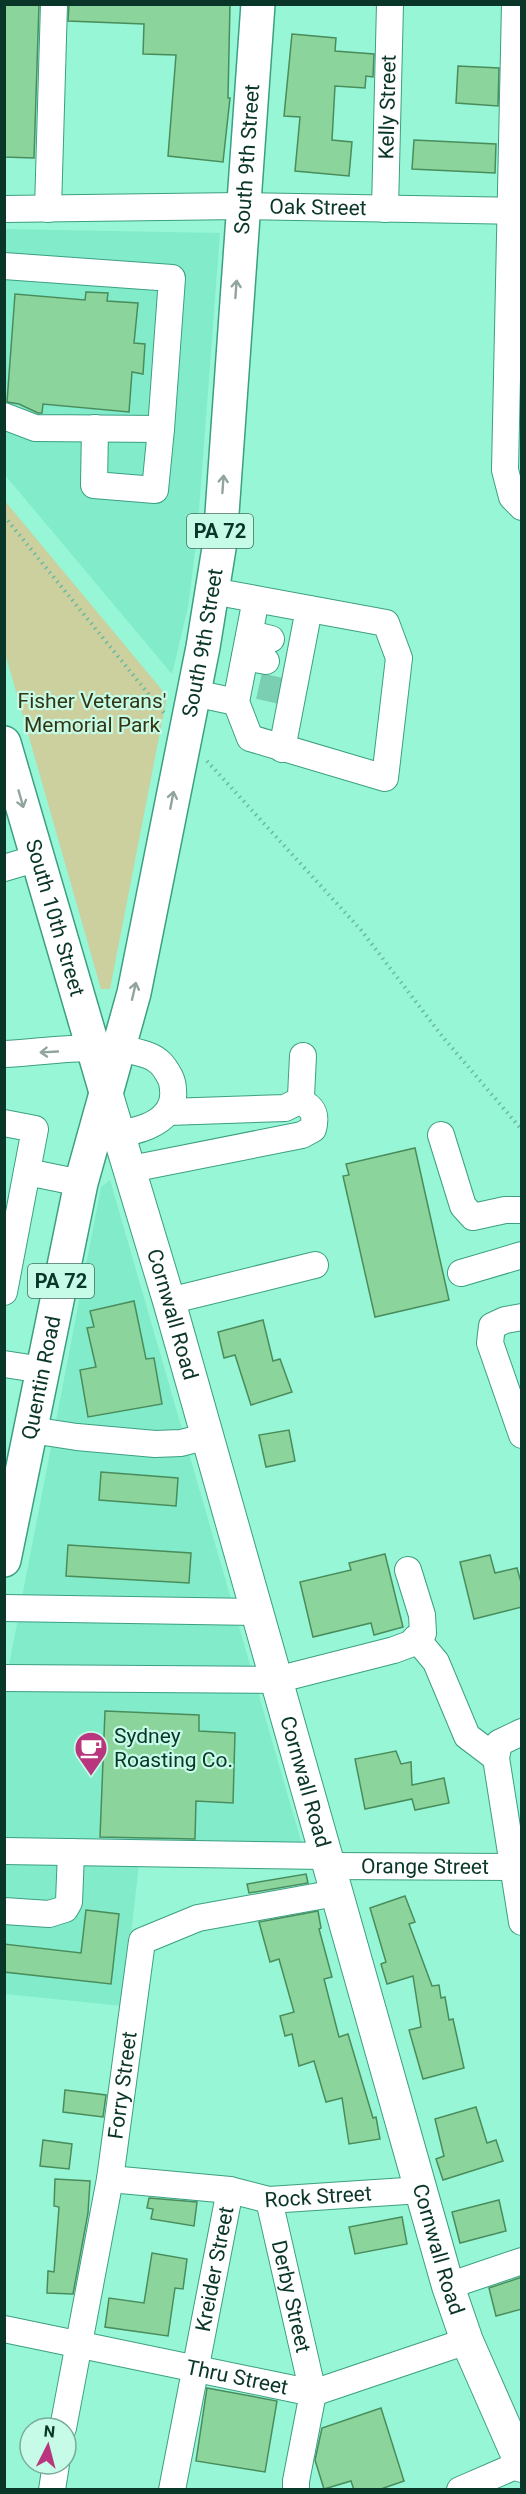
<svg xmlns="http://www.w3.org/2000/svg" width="526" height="2494" font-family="Roboto,sans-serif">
	<rect width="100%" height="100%" fill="#96f6d6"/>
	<g fill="#81ebca">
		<polygon points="4,229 220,233 197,536 188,607 172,674 5,475"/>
		<polygon points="110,1180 305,1855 140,1854 123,2006 5,1994 5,1686 101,1187"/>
	</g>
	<polygon fill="#cccf9e" points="4,500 167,696 110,989 101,989 5,653"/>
	<g fill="#8bd49c" stroke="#4a8d5c" stroke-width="1.5">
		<polygon points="4,4 39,4 34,158 4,157"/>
		<polygon points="69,4 230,4 228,98 230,98 223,162 168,156 176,55 143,54 144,24 68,21"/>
		<polygon points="292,34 336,38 335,51 374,54 373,77 366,76 365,88 335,86 332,140 352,142 349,176 295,171 300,117 284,116"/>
		<polygon points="458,66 499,68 498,106 456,103"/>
		<polygon points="414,140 496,144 495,173 412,169"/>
		<polygon points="86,292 108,293 107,301 138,303 134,343 145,344 143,374 132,372 129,412 43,404 42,413 38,413 19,404 7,402 15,294 85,300"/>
		<polygon points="415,1148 449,1300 375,1317 343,1176 349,1175 346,1164"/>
		<polygon points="134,1301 146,1359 154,1358 162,1404 88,1417 80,1370 96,1367 87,1328 94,1327 90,1311"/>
		<polygon points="263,1320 273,1361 280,1359 292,1392 251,1405 235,1355 224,1358 218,1332"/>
		<polygon points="289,1430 295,1461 266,1467 259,1435"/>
		<polygon points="101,1472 178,1478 176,1506 99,1500"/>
		<polygon points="68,1545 191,1553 189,1583 66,1576"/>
		<polygon points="385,1554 403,1627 374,1635 371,1623 313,1637 300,1582 351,1570 349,1563"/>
		<polygon points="490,1555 495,1573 517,1568 522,1586 522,1607 474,1619 460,1562"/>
		<polygon points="105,1711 199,1715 199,1731 235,1733 233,1803 196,1801 195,1839 100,1837"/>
		<polygon points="396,1751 401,1764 411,1762 412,1785 444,1778 449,1803 415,1810 412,1799 365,1809 355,1759"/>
		<polygon points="306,1874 308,1883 249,1893 247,1884"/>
		<polygon points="405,1896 415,1922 409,1924 432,1986 439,1985 441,1998 445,1997 449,2020 453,2019 464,2068 423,2079 409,2030 421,2027 413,1976 387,1984 381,1964 386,1962 370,1908"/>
		<polygon points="86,1910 119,1914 111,1984 4,1972 4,1944 81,1953"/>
		<polygon points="318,1911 321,1928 319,1929 332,1977 324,1979 339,2037 348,2034 373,2118 376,2117 380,2139 349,2144 342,2098 326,2102 314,2061 299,2066 292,2034 285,2036 280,2016 294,2012 279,1959 270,1962 259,1922"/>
		<polygon points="65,2090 106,2095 103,2117 63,2112"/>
		<polygon points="476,2107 487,2143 496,2140 503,2161 443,2180 436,2159 444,2156 435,2119"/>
		<polygon points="43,2140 72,2144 69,2169 40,2166"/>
		<polygon points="55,2179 90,2181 88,2213 73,2294 47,2293 48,2271 54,2272 59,2207 54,2206"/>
		<polygon points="149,2198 197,2202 194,2226 151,2219 153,2209 147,2208"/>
		<polygon points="499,2200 506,2231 460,2243 452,2212"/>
		<polygon points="402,2217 407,2244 355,2254 349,2227"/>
		<polygon points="152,2253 187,2259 183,2289 175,2288 168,2336 105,2327 109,2298 144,2303"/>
		<polygon points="522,2277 522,2309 496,2316 489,2288"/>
		<polygon points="207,2388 277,2401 265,2472 196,2461"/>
		<polygon points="381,2408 404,2481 378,2490 354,2490 351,2481 324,2489 315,2460 322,2428"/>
	</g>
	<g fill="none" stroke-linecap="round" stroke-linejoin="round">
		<polyline stroke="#7acfb3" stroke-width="26" stroke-dasharray="26 13" stroke-linecap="butt" points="259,686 281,691"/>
		<g stroke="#3c9f83" stroke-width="28">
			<g id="minor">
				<polyline points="515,4 505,470 512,497 522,507"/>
				<path id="s1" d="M 4,209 L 242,206 L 522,211"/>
				<polyline points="48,209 54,4"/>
				<path id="s2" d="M 385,209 L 390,4"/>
				<polyline points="4,266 172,278 161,429 155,490 94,485 95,428"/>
				<polyline points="4,416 35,428 161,429"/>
				<polyline points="212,591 386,623 399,658 385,778 250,738 236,702 256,599"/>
				<polyline points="250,634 271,639"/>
				<polyline points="245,657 266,661"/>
				<polyline points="194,693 236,702"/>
				<polyline points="282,749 309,609"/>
				<polyline points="4,868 38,858"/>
				<path d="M 4,1054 C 46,1052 108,1041 147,1055 C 159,1059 164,1066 170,1077 C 172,1081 173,1085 173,1090 C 177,1127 127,1134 100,1136"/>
				<polyline points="168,1112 285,1108 299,1101 301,1096 303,1056"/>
				<polyline points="4,1123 35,1129 4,1292"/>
				<polyline points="441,1135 463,1206 473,1217 505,1210 522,1210"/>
				<path d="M 131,1169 L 302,1135 L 313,1129 C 317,1114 312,1106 299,1101"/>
				<polyline points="27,1172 81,1183"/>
				<polyline points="461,1273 522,1255"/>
				<polyline points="169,1301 315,1265"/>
				<polyline points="522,1317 505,1320 492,1326 490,1343 522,1435"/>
				<polyline points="4,1364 43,1370"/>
				<polyline points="31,1430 77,1437 155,1444 181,1443 208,1436"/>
				<polyline points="4,1608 257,1612"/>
				<polyline points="416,1638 436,1662 467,1736 496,1758"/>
				<polyline points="4,1678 276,1680 394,1650 410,1644 423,1633 422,1615 408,1570"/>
				<polyline points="522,1732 499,1743 496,1758 522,1922"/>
				<polyline points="4,1851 326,1856"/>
				<path id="s3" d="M 329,1866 L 522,1867"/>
				<polyline points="4,1911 49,1914 65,1909 69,1902 71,1852"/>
				<path id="s4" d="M 110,2179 L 230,2190 L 269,2200 L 421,2190"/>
				<path id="s5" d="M 269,2200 L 313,2393 L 296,2481 L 296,2490"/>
				<polyline points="448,2286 522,2261"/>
				<path id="s6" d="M 4,2329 L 313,2393 L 467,2341"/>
				<path id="s7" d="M 63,2428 L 110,2179 L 142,1941 L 198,1918 L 336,1893"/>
				<polyline points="52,2490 56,2464"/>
				<path id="s8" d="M 172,2490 L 230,2190"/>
				<polyline points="460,2490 520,2464"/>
			</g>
		</g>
		<g stroke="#3c9f83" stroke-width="34">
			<g id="major">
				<path id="s9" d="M 106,1092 L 169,1301 L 448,2286 L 467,2341 L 522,2466"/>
			</g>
		</g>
		<g stroke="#3c9f83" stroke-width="36">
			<g id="highway">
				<path id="s10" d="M 4,743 L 106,1092"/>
				<path id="s11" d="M 4,1560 L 81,1183 L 134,993 L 203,647 L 220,542 L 258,4"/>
			</g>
		</g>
		<g stroke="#6abaa0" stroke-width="4" stroke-dasharray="1.5 4.5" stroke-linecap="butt">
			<polyline points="4,516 164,713"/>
			<polyline points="207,761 361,930 442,1036 522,1130"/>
		</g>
		<use href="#minor" stroke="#fff" stroke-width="26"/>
		<use href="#major" stroke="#fff" stroke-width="32"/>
		<use href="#highway" stroke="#fff" stroke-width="33"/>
	</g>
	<defs><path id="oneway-shaft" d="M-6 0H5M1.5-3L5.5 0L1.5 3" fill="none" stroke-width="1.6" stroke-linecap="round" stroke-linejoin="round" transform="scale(1.5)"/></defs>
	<g stroke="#91a49f">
		<use href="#oneway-shaft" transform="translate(236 289) rotate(-86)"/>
		<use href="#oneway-shaft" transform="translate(223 484) rotate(-86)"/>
		<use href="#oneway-shaft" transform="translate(21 799) rotate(74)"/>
		<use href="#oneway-shaft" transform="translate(172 800) rotate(-79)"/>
		<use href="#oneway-shaft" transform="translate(134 991) rotate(-77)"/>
		<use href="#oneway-shaft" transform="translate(49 1052) rotate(177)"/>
	</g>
	<defs>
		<g id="cafe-pin" transform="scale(1.725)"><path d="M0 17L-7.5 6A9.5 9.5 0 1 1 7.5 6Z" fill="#b9367e" stroke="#c5fbe7"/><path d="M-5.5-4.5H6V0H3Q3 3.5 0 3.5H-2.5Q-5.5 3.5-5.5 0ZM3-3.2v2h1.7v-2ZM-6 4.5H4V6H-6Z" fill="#fff"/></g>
	</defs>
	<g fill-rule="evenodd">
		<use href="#cafe-pin" x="91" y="1748"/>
	</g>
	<g text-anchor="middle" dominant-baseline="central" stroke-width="4.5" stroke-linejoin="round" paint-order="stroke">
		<g fill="#c5fbe7" stroke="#427062" stroke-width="1.5">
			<rect x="187" y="514" width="66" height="34" rx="4.5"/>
			<rect x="28" y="1264" width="66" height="34" rx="4.5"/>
		</g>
		<g font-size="20" font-weight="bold" fill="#0a3529">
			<text x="220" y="531">PA 72</text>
			<text x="61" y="1281">PA 72</text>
		</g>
		<g font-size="21" fill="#0a3529" stroke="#c5fbe7">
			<text stroke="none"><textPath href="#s2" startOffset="102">Kelly Street</textPath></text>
			<text stroke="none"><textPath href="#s11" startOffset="1425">South 9th Street</textPath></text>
			<text stroke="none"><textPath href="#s1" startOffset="314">Oak Street</textPath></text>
			<text stroke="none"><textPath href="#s11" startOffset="939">South 9th Street</textPath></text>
			<text stroke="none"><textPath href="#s10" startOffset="182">South 10th Street</textPath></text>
			<text stroke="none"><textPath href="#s9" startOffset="232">Cornwall Road</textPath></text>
			<text stroke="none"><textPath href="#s11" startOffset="186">Quentin Road</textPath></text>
			<text stroke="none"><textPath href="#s9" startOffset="718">Cornwall Road</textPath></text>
			<text stroke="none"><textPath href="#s3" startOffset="96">Orange Street</textPath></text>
			<text stroke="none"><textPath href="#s7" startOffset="348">Forry Street</textPath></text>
			<text stroke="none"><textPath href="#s4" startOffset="210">Rock Street</textPath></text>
			<text stroke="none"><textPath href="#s9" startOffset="1204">Cornwall Road</textPath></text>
			<text stroke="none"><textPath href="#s8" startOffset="225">Kreider Street</textPath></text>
			<text stroke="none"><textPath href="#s5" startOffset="99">Derby Street</textPath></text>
			<text stroke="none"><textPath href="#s6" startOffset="238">Thru Street</textPath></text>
		</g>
		<g font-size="21" fill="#353611" stroke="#c5fbe7">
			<text x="92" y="701">Fisher Veterans'<tspan x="92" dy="24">Memorial Park</tspan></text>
		</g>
		<g font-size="21" fill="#0a3529" stroke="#c5fbe7" text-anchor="start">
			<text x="114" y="1736">Sydney<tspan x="114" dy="24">Roasting Co.</tspan></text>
		</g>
	</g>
	<rect width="526" height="2494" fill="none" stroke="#0a3529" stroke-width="12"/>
	<g transform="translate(48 2446) rotate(6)"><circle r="28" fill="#c5fbe7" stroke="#7aac9b" stroke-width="1.5"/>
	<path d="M0-4.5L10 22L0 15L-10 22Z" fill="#b9367e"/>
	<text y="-9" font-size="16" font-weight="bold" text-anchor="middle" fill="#0a3529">N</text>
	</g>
</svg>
